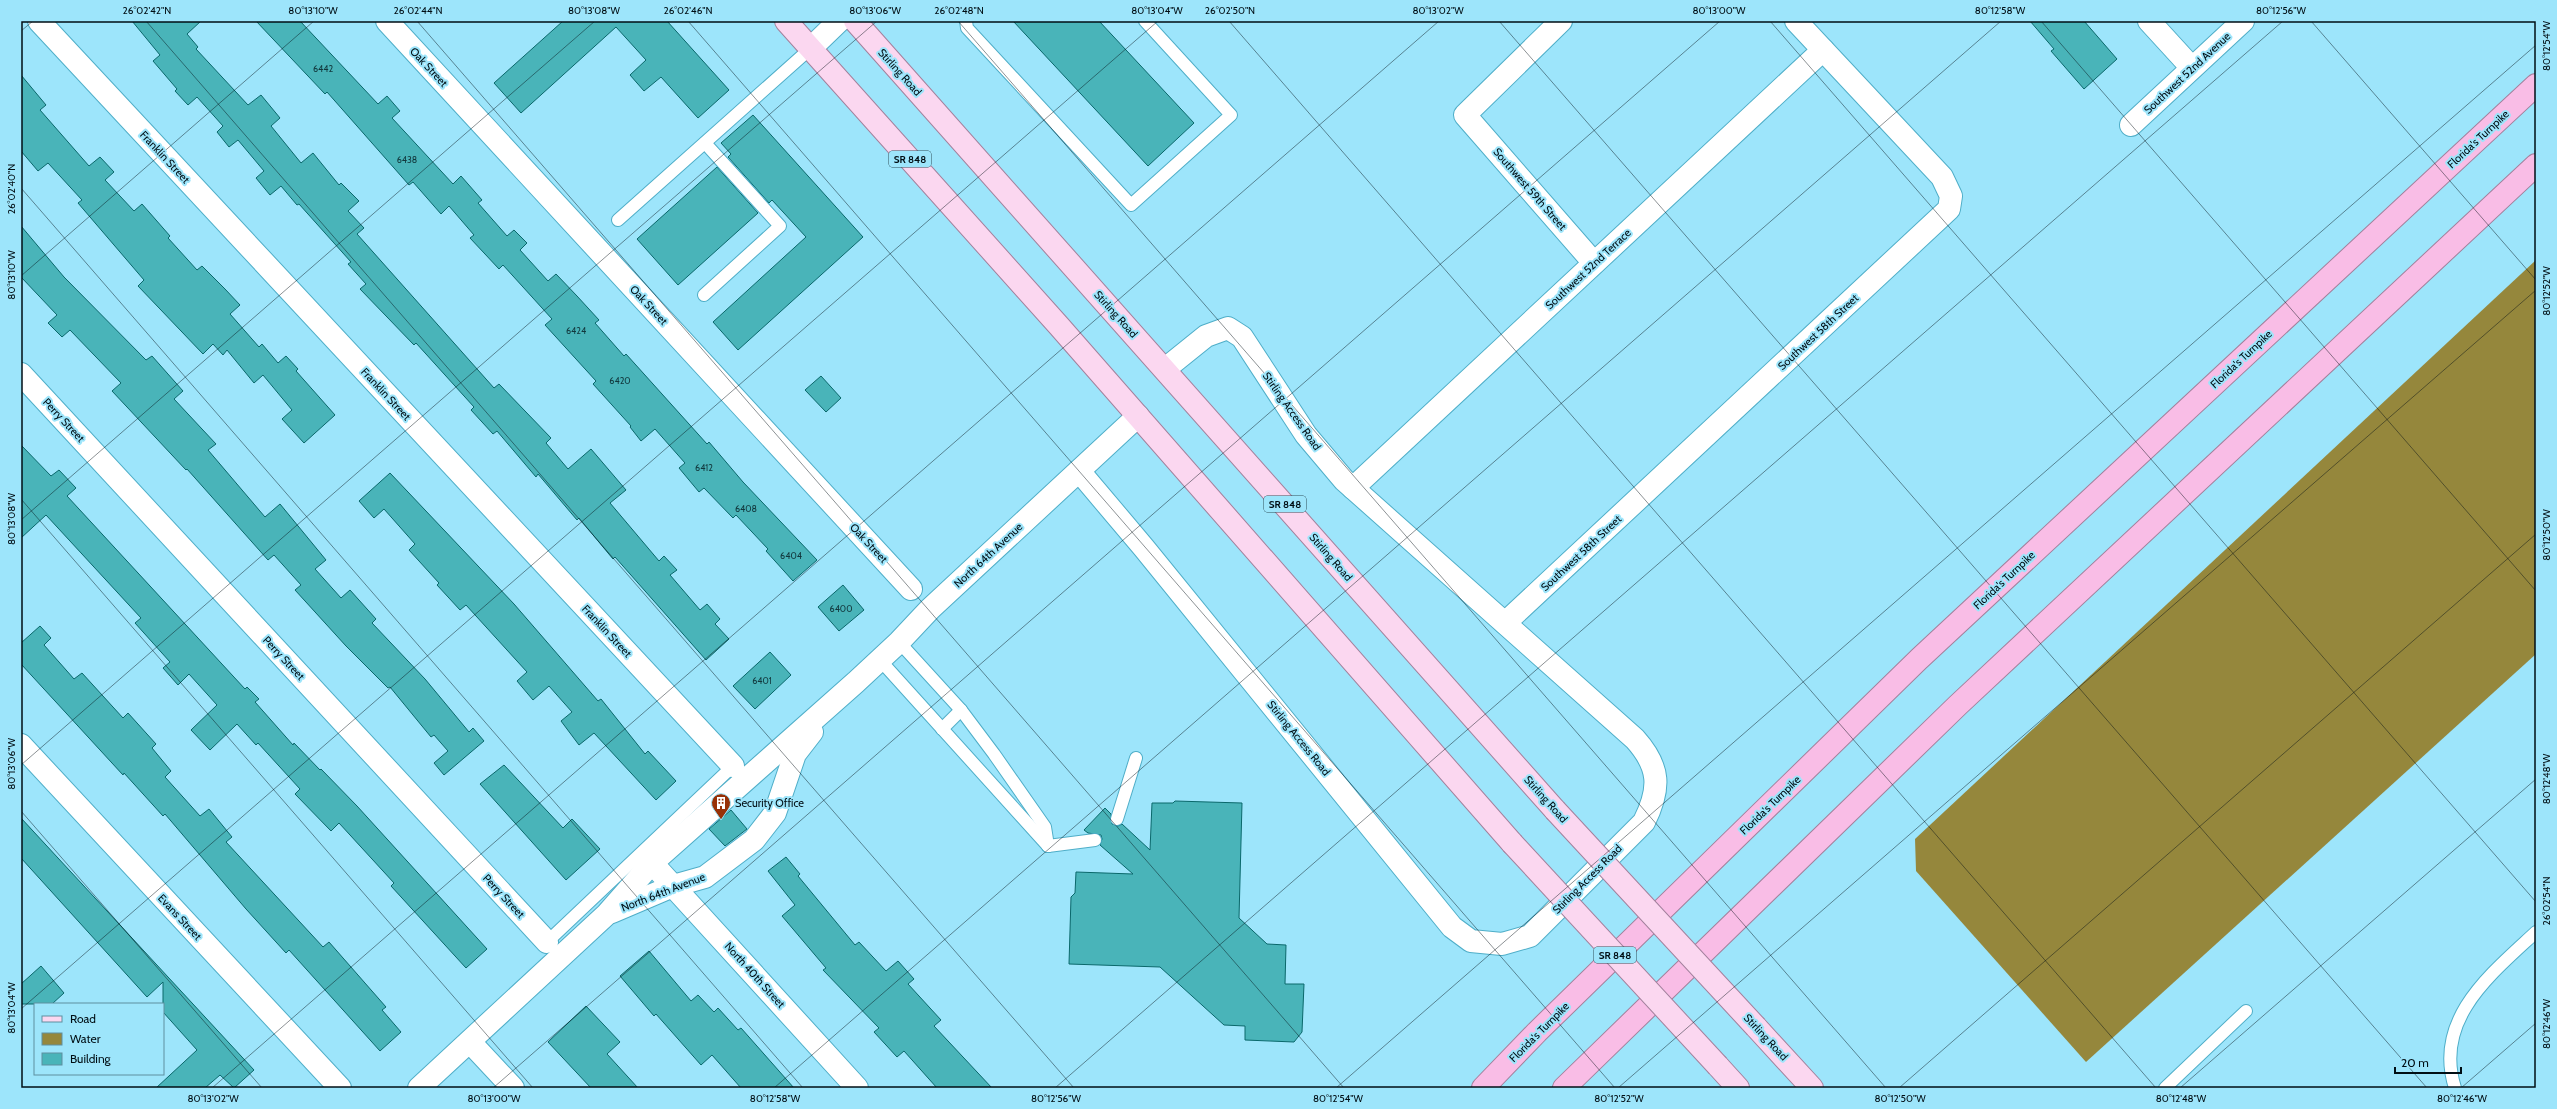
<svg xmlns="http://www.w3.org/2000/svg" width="2557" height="1109" font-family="Cabin,sans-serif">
	<rect width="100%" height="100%" fill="#9de5fb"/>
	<polygon fill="#95873c" points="2536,260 2536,654 2086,1062 1916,871 1915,839"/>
	<g fill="#49b4b9" stroke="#0a686b">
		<polygon points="132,21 201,21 187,34 198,47 196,49 248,105 261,95 280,118 271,126 301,163 313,153 339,185 341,183 359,201 348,211 364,228 357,234 494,388 499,384 551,438 546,443 568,469 591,449 626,490 610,503 659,561 664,556 677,570 670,575 700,610 707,604 720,619 715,624 729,639 706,660 615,557 613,559 579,518 577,520 538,474 536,477 497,431 493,434 471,410 474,407 416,343 414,345 360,289 366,284 348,264 351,262 299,204 297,205 281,186 270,195 256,178 264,171 238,140 229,147 217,132 223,126 197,97 188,105 175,91 177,89 153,61 160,55"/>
		<polygon points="256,21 300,21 378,104 387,96 400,111 392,118 453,184 461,176 482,200 478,203 507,236 514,230 527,243 520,250 548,281 556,274 577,296 599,320 595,323 624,356 626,354 707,444 709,442 743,482 817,560 793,581 766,551 768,549 736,515 733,518 704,488 699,492 679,468 685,463 655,429 641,441 630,427 631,426 593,384 596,381 545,325 552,319 503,265 499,269 470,238 474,235 449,206 441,214 413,182 409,185 327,92 325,94"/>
		<polygon points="563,21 667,21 729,90 698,118 661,77 644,91 630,75 646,60 616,27 521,113 494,83"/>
		<polygon points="1013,21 1099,21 1194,123 1148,166"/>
		<polygon points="2030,21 2084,21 2117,59 2084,89 2051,51 2054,49"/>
		<polygon points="21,75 46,105 40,110 89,166 100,157 114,172 105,180 134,211 142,204 170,236 168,238 197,270 202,266 225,289 240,305 230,314 259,347 262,344 278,363 286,356 298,369 296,371 335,415 304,443 282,419 292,410 263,375 254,383 227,350 223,355 213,344 203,354 138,286 144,280 78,203 82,200 48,163 38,171 21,151"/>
		<polygon points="753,115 863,237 738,350 713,322 806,237 772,200 769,203 728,157 731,154 721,143"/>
		<polygon points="717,167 758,213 678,285 637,239"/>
		<polygon points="21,226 64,277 146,360 152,356 183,391 174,399 216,444 208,450 265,517 280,504 326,560 315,569 341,598 350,590 376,619 372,623 425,679 469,732 473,728 484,741 444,775 434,763 448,751 434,735 431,737 390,687 388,688 346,646 295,590 301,585 274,555 268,560 187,469 186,470 112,391 121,383 70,330 62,337 48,323 57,315 21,277"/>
		<polygon points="821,376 841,398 826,412 805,390"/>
		<polygon points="21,445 51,476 59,470 76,488 67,496 245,689 247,687 259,699 255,702 293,745 294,743 320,770 321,769 357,806 487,949 466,968 391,886 394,883 339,823 331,831 295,794 300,789 258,743 256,745 237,724 210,750 191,730 217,705 189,674 178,685 163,668 170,662 135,623 141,618 46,515 21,538"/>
		<polygon points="390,473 514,604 598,701 601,699 645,754 648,751 676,781 656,800 594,733 579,745 561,721 572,712 549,686 533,700 517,681 527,672 466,605 460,610 437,585 439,583 409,550 415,544 384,509 374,518 359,501"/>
		<polygon points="843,585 864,610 839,631 818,607"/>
		<polygon points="40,626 51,638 44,645 74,679 82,673 123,718 128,713 156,744 152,748 171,771 165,777 200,816 209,809 232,837 226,842 323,947 329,942 386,1007 382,1010 401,1032 380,1051 289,950 286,953 246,909 165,814 163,816 124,773 123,775 21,664 21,643"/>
		<polygon points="770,652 791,675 755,709 733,686"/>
		<polygon points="504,765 563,828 572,819 600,849 566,880 480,784"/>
		<polygon points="1175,801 1242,803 1239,918 1267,944 1286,945 1285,984 1304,984 1302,1032 1294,1042 1245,1040 1245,1026 1224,1025 1160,967 1069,964 1071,897 1075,893 1076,872 1133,874 1100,845 1102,839 1101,835 1088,833 1084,830 1105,808 1111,814 1112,824 1118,826 1122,824 1150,850 1152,803 1173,803"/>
		<polygon points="731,810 747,829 725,846 709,829"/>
		<polygon points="21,818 254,1070 234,1088 220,1075 205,1088 156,1088 197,1050 163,1012 163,982 147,997 21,858"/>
		<polygon points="786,857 800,874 798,876 855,945 859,942 886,971 898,961 914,979 908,984 941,1020 934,1026 992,1088 937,1088 904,1051 897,1057 874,1032 879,1028 823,970 826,968 782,916 795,905 768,871"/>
		<polygon points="649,951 691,1001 698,995 714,1012 718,1008 738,1030 741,1028 794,1088 741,1088 712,1055 701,1065 656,1014 654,1016 620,976"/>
		<polygon points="41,966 64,993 52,1004 21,1004 21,984"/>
		<polygon points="586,1006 620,1042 607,1054 638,1088 591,1088 548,1042"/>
	</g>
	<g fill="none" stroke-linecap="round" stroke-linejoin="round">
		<g stroke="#4faec8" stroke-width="14">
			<g id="service">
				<polyline points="966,21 967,28 1131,205 1231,115 1145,21"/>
				<polyline points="618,220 811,48"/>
				<polyline points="704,295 780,226 705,143"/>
				<polyline points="899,642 961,710 994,754 1045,827 1048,846"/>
				<polyline points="880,660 1048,846"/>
				<polyline points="942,729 961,710"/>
				<polyline points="1117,819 1136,758"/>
				<polyline points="1048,846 1095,840"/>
				<polyline points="547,942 733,766"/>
				<polyline points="2165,1088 2246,1011"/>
				<path d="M 2455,1088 C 2433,1019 2491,974 2536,932"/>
			</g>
		</g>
		<g stroke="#4faec8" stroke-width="24">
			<g id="minor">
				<polyline points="39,21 733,766"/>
				<polyline points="387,21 911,589"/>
				<polyline points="1561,21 1465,115 1594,263"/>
				<polyline points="2149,21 2192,68"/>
				<polyline points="811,48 839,21"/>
				<polyline points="2131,125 2243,21"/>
				<polyline points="21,374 547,942"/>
				<polyline points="1353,488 1823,50"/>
				<polyline points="1505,623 1949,209 1951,196 1942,177 1796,21"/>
				<polyline points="21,745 340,1088"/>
				<polyline points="652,863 857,1088"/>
				<polyline points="470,1042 513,1088"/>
			</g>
		</g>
		<g stroke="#4faec8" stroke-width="24">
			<g id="tertiary">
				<path d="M 1079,471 L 1144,548 L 1452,927 L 1471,941 L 1502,944 L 1530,936 L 1644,822 C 1661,788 1660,767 1635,739 L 1344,480 L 1306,435 L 1242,337 L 1228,328 L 1206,336 L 1165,369"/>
				<polyline points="612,912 673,886 705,877 754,840 775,813 795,754 812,732"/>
				<polyline points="419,1088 607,914 652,863 856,682 899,642 930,609 1138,416"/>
			</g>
		</g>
		<g stroke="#a2809c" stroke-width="24">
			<g id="primary">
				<polyline points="786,21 1059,326 1512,843"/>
				<polyline points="855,21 1555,810"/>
				<polyline points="1756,1027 1812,1088"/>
				<polyline points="1718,1066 1738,1088"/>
			</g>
		</g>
		<g stroke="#a2809c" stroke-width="24">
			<g id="motorway">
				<polyline points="1483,1088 1537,1032 1919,659 2536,85"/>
				<polyline points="1564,1088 1958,705 2536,165"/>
			</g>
		</g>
		<use href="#service" stroke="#fff" stroke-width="12"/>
		<use href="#minor" stroke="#fff" stroke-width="22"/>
		<use href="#tertiary" stroke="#fff" stroke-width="22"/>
		<use href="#primary" stroke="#fbd7f0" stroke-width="22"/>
		<use href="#motorway" stroke="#f9bde6" stroke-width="22"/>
		<g stroke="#a2809c" stroke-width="24" stroke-linecap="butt">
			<g id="primary-bridge">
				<polyline points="1555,810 1756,1027"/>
				<polyline points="1512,843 1718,1066"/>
			</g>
		</g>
		<use href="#primary-bridge" stroke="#fbd7f0" stroke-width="22"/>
	</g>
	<path fill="none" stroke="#000e14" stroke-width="1" stroke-opacity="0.45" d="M 146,21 L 1074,1088M 417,21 L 1344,1088M 688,21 L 1615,1088M 958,21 L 1886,1088M 1229,21 L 2156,1088M 1499,21 L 2427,1088M 1770,21 L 2536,902M 2041,21 L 2536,591M 2311,21 L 2536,280M 21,31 L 33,21M 21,188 L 803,1088M 21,276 L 314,21M 21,499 L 533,1088M 21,520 L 595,21M 21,765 L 877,21M 21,811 L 262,1088M 21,1009 L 1158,21M 212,1088 L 1439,21M 493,1088 L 1720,21M 774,1088 L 2001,21M 1055,1088 L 2283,21M 1336,1088 L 2536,45M 1618,1088 L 2536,290M 1899,1088 L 2536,534M 2180,1088 L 2536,779M 2461,1088 L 2536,1023"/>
	<defs>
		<g id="building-pin" transform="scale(1)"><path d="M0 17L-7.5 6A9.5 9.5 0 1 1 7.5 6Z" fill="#973107" stroke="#9de5fb"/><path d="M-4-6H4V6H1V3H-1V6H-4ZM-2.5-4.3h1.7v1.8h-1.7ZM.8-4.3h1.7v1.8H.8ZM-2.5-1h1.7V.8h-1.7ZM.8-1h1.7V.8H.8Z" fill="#fff"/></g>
	</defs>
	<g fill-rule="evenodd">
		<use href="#building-pin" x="721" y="803"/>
	</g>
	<g text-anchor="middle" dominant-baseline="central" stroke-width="4" stroke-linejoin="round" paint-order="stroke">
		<g font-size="9" fill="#12383d">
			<text x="323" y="68">6442</text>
			<text x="407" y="159">6438</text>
			<text x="576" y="330">6424</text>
			<text x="620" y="380">6420</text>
			<text x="704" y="467">6412</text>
			<text x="746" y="508">6408</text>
			<text x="791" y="555">6404</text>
			<text x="841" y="608">6400</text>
			<text x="762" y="680">6401</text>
		</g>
		<g fill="#9de5fb" stroke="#2f4e59" stroke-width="1">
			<rect x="889" y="151" width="42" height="16" rx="3"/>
			<rect x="1264" y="496" width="42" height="16" rx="3"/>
			<rect x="1594" y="947" width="42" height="16" rx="3"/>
		</g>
		<g font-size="10" font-weight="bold" fill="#000e14">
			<text x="910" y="159">SR 848</text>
			<text x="1285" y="504">SR 848</text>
			<text x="1615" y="955">SR 848</text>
		</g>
		<g font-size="11" fill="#000e14" stroke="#9de5fb">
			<text transform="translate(429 67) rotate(47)">Oak Street</text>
			<text transform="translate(900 72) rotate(48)">Stirling Road</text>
			<text transform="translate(2187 73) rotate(-43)">Southwest 52nd Avenue</text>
			<text transform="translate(2478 139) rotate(-43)">Florida's Turnpike</text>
			<text transform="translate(165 157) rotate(47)">Franklin Street</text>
			<text transform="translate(1530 189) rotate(49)">Southwest 59th Street</text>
			<text transform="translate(1588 269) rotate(-43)">Southwest 52nd Terrace</text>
			<text transform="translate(649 305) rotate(47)">Oak Street</text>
			<text transform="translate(1116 314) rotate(48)">Stirling Road</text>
			<text transform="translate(1818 332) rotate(-43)">Southwest 58th Street</text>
			<text transform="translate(2241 359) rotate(-43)">Florida's Turnpike</text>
			<text transform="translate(386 394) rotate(47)">Franklin Street</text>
			<text transform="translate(1292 411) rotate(55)">Stirling Access Road</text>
			<text transform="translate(64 420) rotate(47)">Perry Street</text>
			<text transform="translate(869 543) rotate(47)">Oak Street</text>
			<text transform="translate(1581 553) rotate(-43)">Southwest 58th Street</text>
			<text transform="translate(988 555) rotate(-43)">North 64th Avenue</text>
			<text transform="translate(1331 557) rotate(49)">Stirling Road</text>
			<text transform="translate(2004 580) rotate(-43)">Florida's Turnpike</text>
			<text transform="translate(607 631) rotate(47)">Franklin Street</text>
			<text transform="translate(284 658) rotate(47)">Perry Street</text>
			<text transform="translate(1299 738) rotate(51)">Stirling Access Road</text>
			<text transform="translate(1546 799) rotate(48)">Stirling Road</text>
			<text transform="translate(1770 805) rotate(-44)">Florida's Turnpike</text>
			<text transform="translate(1587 879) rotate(-45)">Stirling Access Road</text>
			<text transform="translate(663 892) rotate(-21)">North 64th Avenue</text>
			<text transform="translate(504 896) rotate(47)">Perry Street</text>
			<text transform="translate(180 917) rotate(47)">Evans Street</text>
			<text transform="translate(755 975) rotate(48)">North 40th Street</text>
			<text transform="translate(1539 1032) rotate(-45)">Florida's Turnpike</text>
			<text transform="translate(1766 1037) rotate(47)">Stirling Road</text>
		</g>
		<g font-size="11" fill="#000e14" stroke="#9de5fb" text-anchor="start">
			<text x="735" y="803">Security Office</text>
		</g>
	</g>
	<rect width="2557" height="1109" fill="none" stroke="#9de5fb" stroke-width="44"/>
	<rect x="34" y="1003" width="130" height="72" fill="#9de5fb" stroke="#5e8f9f"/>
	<rect x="42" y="1016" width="20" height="6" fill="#fbd7f0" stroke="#5e8f9f"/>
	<text x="70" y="1023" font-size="12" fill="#000e14">Road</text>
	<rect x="42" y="1033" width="20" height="12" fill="#95873c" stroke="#5e8f9f"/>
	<text x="70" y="1043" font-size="12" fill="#000e14">Water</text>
	<rect x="42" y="1053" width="20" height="12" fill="#49b4b9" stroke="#5e8f9f"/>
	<text x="70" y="1063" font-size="12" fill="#000e14">Building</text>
	<path d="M2395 1067v6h66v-6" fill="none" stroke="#000e14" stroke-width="2"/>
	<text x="2401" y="1067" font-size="12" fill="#000e14" stroke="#9de5fb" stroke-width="3" paint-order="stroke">20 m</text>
	<rect x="22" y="22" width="2513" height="1065" fill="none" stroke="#000e14" stroke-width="1.5"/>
	<g font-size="10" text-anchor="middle" fill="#000e14">
		<text x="147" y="14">26°02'42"N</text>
		<text x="313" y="14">80°13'10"W</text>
		<text x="418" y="14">26°02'44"N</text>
		<text x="594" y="14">80°13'08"W</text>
		<text x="688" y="14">26°02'46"N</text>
		<text x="875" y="14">80°13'06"W</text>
		<text x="959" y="14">26°02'48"N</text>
		<text x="1157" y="14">80°13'04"W</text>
		<text x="1230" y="14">26°02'50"N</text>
		<text x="1438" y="14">80°13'02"W</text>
		<text x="1719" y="14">80°13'00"W</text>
		<text x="2000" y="14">80°12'58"W</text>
		<text x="2281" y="14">80°12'56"W</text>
		<text transform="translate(2546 46) rotate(-90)" y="4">80°12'54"W</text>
		<text transform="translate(11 189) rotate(-90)" y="4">26°02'40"N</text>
		<text transform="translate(11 275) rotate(-90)" y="4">80°13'10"W</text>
		<text transform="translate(2546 291) rotate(-90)" y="4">80°12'52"W</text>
		<text transform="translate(11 519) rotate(-90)" y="4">80°13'08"W</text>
		<text transform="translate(2546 535) rotate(-90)" y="4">80°12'50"W</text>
		<text transform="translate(11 764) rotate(-90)" y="4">80°13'06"W</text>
		<text transform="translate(2546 779) rotate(-90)" y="4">80°12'48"W</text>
		<text transform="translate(2546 901) rotate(-90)" y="4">26°02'54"N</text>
		<text transform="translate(11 1008) rotate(-90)" y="4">80°13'04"W</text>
		<text transform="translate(2546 1024) rotate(-90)" y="4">80°12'46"W</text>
		<text x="213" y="1102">80°13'02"W</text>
		<text x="494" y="1102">80°13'00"W</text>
		<text x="775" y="1102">80°12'58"W</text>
		<text x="1056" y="1102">80°12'56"W</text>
		<text x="1338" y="1102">80°12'54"W</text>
		<text x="1619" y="1102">80°12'52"W</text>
		<text x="1900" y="1102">80°12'50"W</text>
		<text x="2181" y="1102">80°12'48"W</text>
		<text x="2462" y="1102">80°12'46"W</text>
	</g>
</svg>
